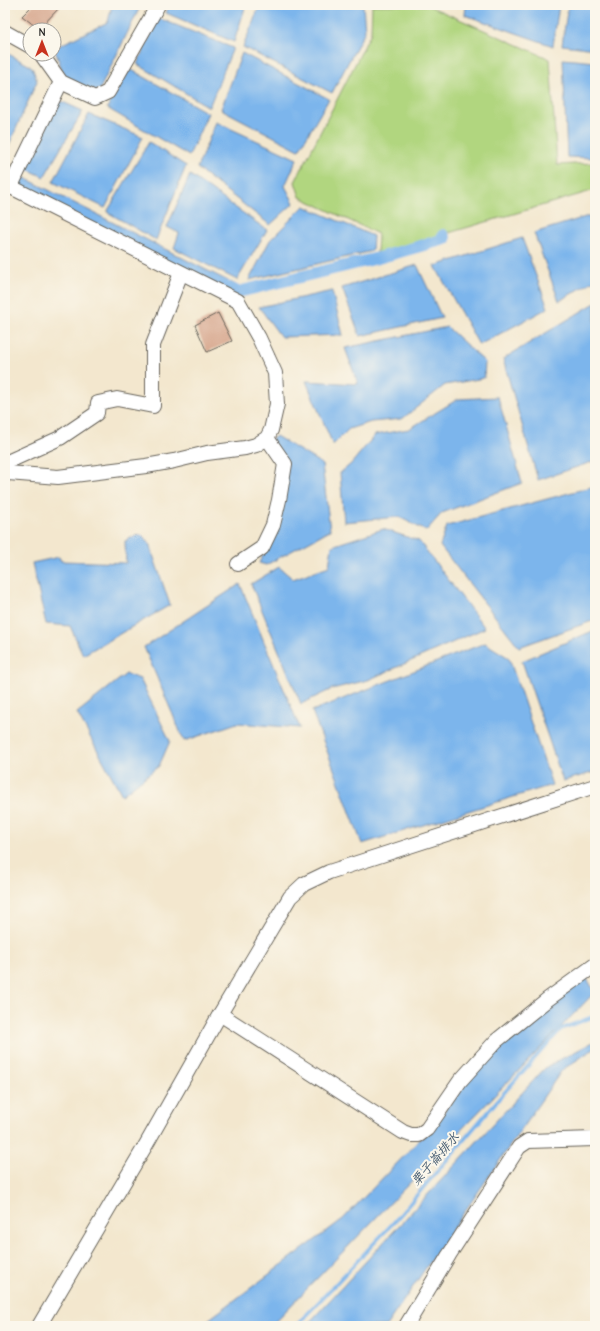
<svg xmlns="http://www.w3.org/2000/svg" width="600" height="1331" font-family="'Comic Neue','LXGW WenKai TC',sans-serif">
	<rect width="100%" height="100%" fill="#fbf7ec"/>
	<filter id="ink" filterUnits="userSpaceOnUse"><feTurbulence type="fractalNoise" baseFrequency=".025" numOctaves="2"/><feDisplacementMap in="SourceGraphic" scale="8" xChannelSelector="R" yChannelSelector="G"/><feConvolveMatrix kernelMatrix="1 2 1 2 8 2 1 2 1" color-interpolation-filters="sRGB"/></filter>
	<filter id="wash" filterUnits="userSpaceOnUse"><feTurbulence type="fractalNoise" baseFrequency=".012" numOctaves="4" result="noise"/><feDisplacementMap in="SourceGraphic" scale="16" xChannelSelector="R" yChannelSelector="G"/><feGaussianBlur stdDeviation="0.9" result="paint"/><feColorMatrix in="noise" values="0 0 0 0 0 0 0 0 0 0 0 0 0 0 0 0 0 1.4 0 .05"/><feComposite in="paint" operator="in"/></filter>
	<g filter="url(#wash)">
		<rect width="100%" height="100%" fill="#f3e7ce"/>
		<polygon fill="#b1d67f" stroke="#66794e" points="372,5 427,5 550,59 557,165 595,163 595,190 377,254 378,234 300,197 295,182 371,33"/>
		<g fill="#7cb5ec" stroke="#4c6884">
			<polygon points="112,5 141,5 96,97 65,78 54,48 108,22"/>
			<polygon points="169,5 246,5 234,42 166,13"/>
			<polygon points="269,5 363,5 365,31 332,93 243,47 259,7"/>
			<polygon points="466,5 559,5 553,46 465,15"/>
			<polygon points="568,5 595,5 595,49 562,45"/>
			<polygon points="158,18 233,48 209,107 137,64"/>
			<polygon points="5,52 32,67 37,81 5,154"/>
			<polygon points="242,53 329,99 299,150 221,109"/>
			<polygon points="563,59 595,62 595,158 567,157"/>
			<polygon points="130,69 208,113 189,156 107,108"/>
			<polygon points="56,99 83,111 44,177 25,168"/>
			<polygon points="89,114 143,137 105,208 53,182"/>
			<polygon points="216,122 297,159 285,186 294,203 270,225 197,168"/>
			<polygon points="149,142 186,166 156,240 107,212"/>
			<polygon points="5,170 21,176 236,285 235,295 5,181"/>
			<polygon points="190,175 267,230 237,280 174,248 179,233 167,227"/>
			<polygon points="304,206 373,236 372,251 249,280 270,240"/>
			<polygon points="595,214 595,280 559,301 534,233"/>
			<polygon points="522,238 548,308 479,345 435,266"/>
			<polygon points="417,265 442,318 360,336 342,288"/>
			<polygon points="332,291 343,335 281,337 259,307"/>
			<polygon points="595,303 595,461 538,480 503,359"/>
			<polygon points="447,327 485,362 484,378 445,385 402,419 371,422 349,429 333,445 306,381 358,384 345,348"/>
			<polygon points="498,397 522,483 442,513 426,531 399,517 344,522 340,473 351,464 375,435 409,429 458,399"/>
			<polygon points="276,436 322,464 330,530 266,565 259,563 270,541 284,473 271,440"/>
			<polygon points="595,486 595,620 519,647 440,546 447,526"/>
			<polygon points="383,529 419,541 485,628 368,680 332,689 301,704 251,584 279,567 293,579 329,566 332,546"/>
			<polygon points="142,535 149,543 170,605 83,655 70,626 46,624 32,563 59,557 61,561 126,563 125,541 135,536"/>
			<polygon points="240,584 300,728 237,723 184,741 144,647"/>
			<polygon points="595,630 595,772 563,781 522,661"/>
			<polygon points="485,643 509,658 552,785 362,844 312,711"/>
			<polygon points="126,674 140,679 170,741 159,766 122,795 77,713"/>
			<polygon points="586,977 595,992 271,1326 200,1326 343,1219 433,1126 475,1070 523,1026"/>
			<polygon points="595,1041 595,1048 562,1070 386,1326 306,1326 546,1067"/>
		</g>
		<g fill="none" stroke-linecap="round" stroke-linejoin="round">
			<polyline stroke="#7cb5ec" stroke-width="3.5" points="296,1326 394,1222 502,1095 561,1029 595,1016"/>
			<polyline stroke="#7cb5ec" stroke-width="12" points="220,284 238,292 378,258 445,239 443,235"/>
		</g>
		<g id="blocks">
			<g fill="#d9ab93">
				<polygon points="33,5 62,5 39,29 22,16"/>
				<polygon points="218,313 232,341 207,352 195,325"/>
			</g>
		</g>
	</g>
	<g filter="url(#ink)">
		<use href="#blocks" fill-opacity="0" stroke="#67635a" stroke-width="1"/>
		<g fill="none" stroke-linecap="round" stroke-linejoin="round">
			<g stroke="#67635a" stroke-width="16">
				<g id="minor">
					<polyline points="5,32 30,46"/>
					<polyline points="41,54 61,82 95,98 108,92 158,5"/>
					<polyline points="5,184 238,301 259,338 275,373 277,404 271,430 267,438 256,445 245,448 207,453 174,461 146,466 58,477 8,473 5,475"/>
					<polyline points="11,186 19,169 61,82"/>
					<polyline points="5,463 60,438 97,413 98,403 117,399 153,406 153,345 181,273"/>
					<polyline points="238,564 262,548 273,525 279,500 285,464 267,438"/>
					<polyline points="220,1014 403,1132 411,1135 419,1135 427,1129 460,1081 496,1041 548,999 595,965"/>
					<polyline points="39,1326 147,1143 220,1014 290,897 304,884 329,872 595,786"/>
					<polyline points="406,1326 449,1255 519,1147 528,1141 595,1139"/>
				</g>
			</g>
			<use href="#minor" stroke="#fff" stroke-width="14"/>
		</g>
	</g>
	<g text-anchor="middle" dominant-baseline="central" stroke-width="4" stroke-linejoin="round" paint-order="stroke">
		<g font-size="13" font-style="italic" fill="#42596f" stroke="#fbf7ec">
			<text transform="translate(435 1159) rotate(-49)">栗子崙排水</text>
		</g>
	</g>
	<rect width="600" height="1331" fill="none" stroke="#fbf7ec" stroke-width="20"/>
	<g transform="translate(42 42)"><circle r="19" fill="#fbf7ec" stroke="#a29f99"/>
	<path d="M0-3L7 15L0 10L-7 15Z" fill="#c8321e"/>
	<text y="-6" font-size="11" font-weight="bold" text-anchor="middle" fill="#1c1c1c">N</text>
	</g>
</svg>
